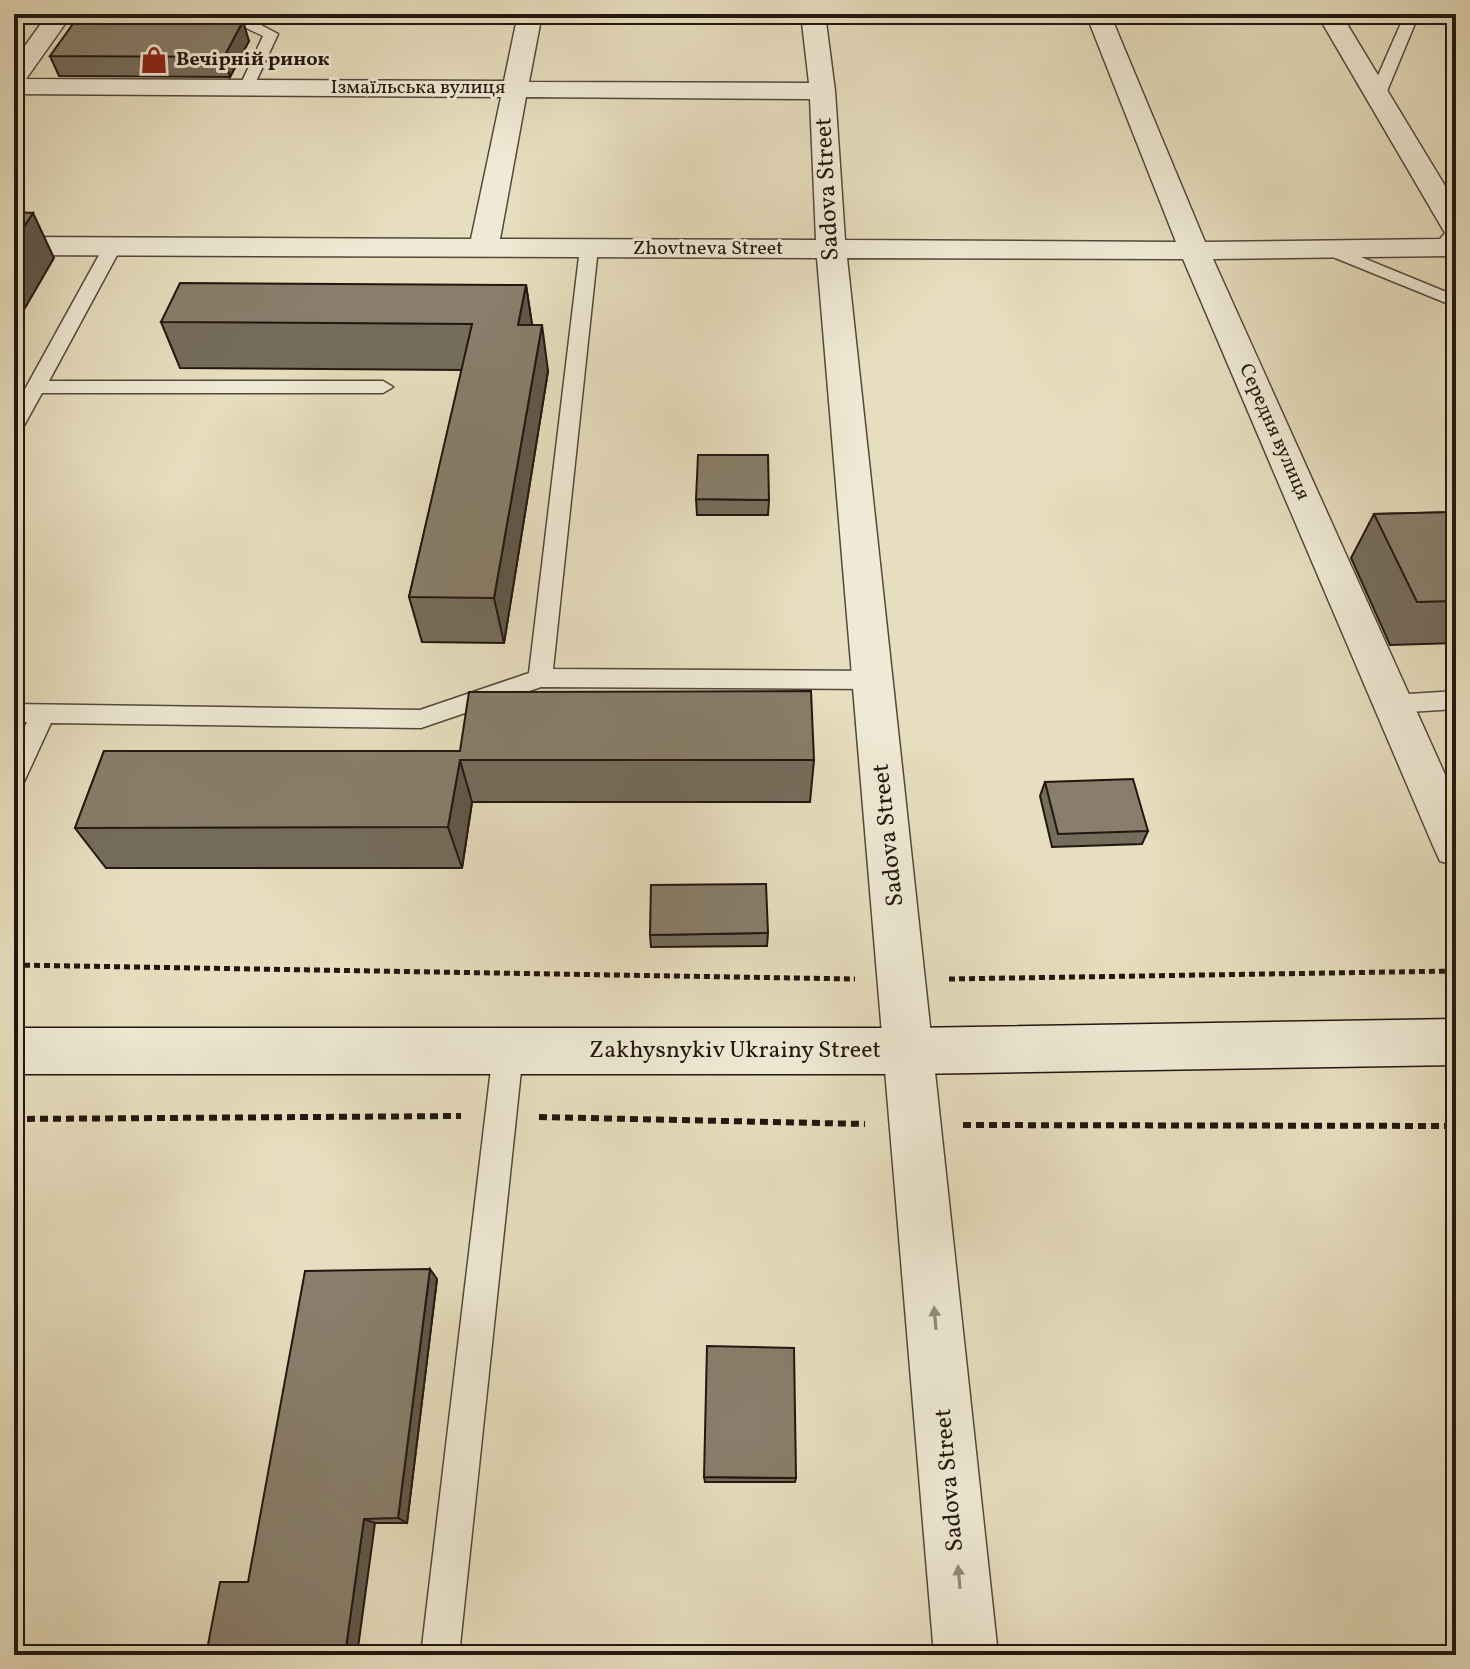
<svg xmlns="http://www.w3.org/2000/svg" width="1470" height="1669" font-family="Vollkorn,serif">
	<rect width="100%" height="100%" fill="#e7debf"/>
	<filter id="stains"><feTurbulence type="fractalNoise" baseFrequency=".0025" numOctaves="4"/><feColorMatrix values="0 0 0 0 .2 0 0 0 0 .09 0 0 0 0 .02 0 0 0 .5 -.17"/></filter>
	<radialGradient id="worn" r=".72"><stop offset=".6" stop-color="#630" stop-opacity="0"/><stop offset="1" stop-color="#630" stop-opacity=".3"/></radialGradient>
	<g fill="none" stroke-linecap="round" stroke-linejoin="round">
		<g stroke="#53483c" stroke-width="3">
			<g id="lane">
				<polygon points="234,14 248,14 248,18 278,34 253,88 246,92 239,88 263,36 236,23"/>
				<polygon points="1405,14 1419,14 1385,96 1377,101 1372,99 1369,96"/>
				<polygon points="113,241 122,246 49,381 383,381 393,387 383,393 42,393 21,431 14,433 14,409 104,246"/>
				<polygon points="589,243 598,248 553,669 873,671 881,674 885,680 881,686 873,689 541,687 421,728 51,723 23,784 14,787 14,750 27,722 14,722 14,704 420,710 529,673 580,248"/>
				<polygon points="1334,246 1456,296 1456,307 1328,255 1325,251"/>
				<polygon points="1456,691 1456,709 1393,713 1384,710 1381,704 1384,698 1393,695"/>
				<polygon points="508,1039 518,1042 523,1052 459,1655 421,1655 493,1052 498,1042"/>
			</g>
		</g>
		<g stroke="#53483c" stroke-width="3">
			<path id="street" d="M 48,14 L 72,14 L 26,79 L 504,81 L 518,14 L 542,14 L 529,82 L 809,83 L 801,14 L 825,14 L 835,91 L 845,240 L 1176,242 L 1086,14 L 1110,14 L 1205,242 L 1440,239 L 1445,233 L 1317,14 L 1341,14 L 1456,204 L 1456,254 L 1449,256 L 1213,259 L 1456,799 L 1456,866 L 1440,861 L 1434,848 L 1183,259 L 847,258 L 998,1655 L 934,1655 L 817,258 L 14,255 L 14,237 L 471,239 L 501,97 L 14,94 L 14,61 ZM 526,97 L 810,99 L 816,240 L 500,239 Z"/>
		</g>
		<g stroke="#221610" stroke-width="3">
			<polygon id="secondary" points="1456,1019 1456,1065 910,1074 14,1074 14,1028 910,1028"/>
		</g>
		<polyline stroke="#221610" stroke-width="3" stroke-dasharray="4 2" stroke-linecap="butt" points="14,131 22,119"/>
		<g stroke="#221610" stroke-width="5" stroke-dasharray="6 4" stroke-linecap="butt">
			<polyline points="14,965 855,979"/>
			<polyline points="949,979 1456,971"/>
		</g>
		<g stroke="#221610" stroke-width="6" stroke-dasharray="8 5" stroke-linecap="butt">
			<polyline points="539,1117 865,1124"/>
			<polyline points="14,1119 461,1116"/>
			<polyline points="963,1125 1456,1126"/>
		</g>
		<use href="#lane" fill="#efead5" fill-rule="evenodd"/>
		<use href="#street" fill="#efead5" fill-rule="evenodd"/>
		<use href="#secondary" fill="#efead5" fill-rule="evenodd"/>
	</g>
	<g fill="#756c5c" stroke="#221610" stroke-width="2">
		<polygon points="143,14 210,14 206,21 249,41 230,77 59,76 50,56 139,21"/>
		<polygon points="1352,14 1388,14 1385,21"/>
		<polygon points="1456,130 1456,150 1450,148"/>
		<polygon points="526,285 532,325 548,371 504,643 422,642 409,597 462,370 180,368 161,322"/>
		<polygon points="696,499 769,500 768,515 697,515"/>
		<polygon points="1456,512 1456,643 1390,645 1351,558 1374,514"/>
		<polygon points="104,751 814,760 810,802 472,802 462,868 106,868 75,828"/>
		<polygon points="1045,782 1148,831 1142,844 1052,847 1040,796"/>
		<polygon points="768,933 767,946 651,947 650,935"/>
		<polygon points="437,1279 407,1523 375,1523 248,1582"/>
		<polygon points="704,1477 796,1478 795,1482 705,1482"/>
	</g>
	<g fill="#5f584b" stroke="#221610" stroke-width="2">
		<polygon points="193,14 210,14 195,41 188,21"/>
		<polygon points="243,21 249,41 230,77 224,57"/>
		<polygon points="33,213 54,258 14,327 14,242"/>
		<polygon points="526,285 533,331 518,325"/>
		<polygon points="542,325 548,371 504,643 494,598"/>
		<polygon points="460,760 472,802 462,868 448,827"/>
		<polygon points="430,1269 437,1279 407,1523 398,1518"/>
		<polygon points="364,1519 375,1523 357,1655 345,1655"/>
	</g>
	<g fill="#887e6b" stroke="#221610" stroke-width="2">
		<polygon points="143,14 193,14 188,21 243,21 224,57 50,56 75,21 139,21"/>
		<polygon points="14,212 33,213 14,242"/>
		<polygon points="180,283 526,285 518,325 542,325 494,598 409,597 472,324 161,322"/>
		<polygon points="698,455 768,455 769,500 696,499"/>
		<polygon points="1456,512 1456,601 1417,602 1374,514"/>
		<polygon points="811,691 814,760 460,760 448,827 75,828 104,751 460,751 469,692"/>
		<polygon points="1133,779 1148,831 1058,834 1045,782"/>
		<polygon points="766,884 768,933 650,935 651,885"/>
		<polygon points="430,1269 398,1518 364,1519 345,1655 206,1655 220,1582 248,1582 305,1271"/>
		<polygon points="707,1346 794,1348 796,1478 704,1477"/>
	</g>
	<defs><path id="oneway-solid" d="M-6-.8H1V-3.2L6.5 0L1 3.2V.8H-6Z" transform="scale(2)"/></defs>
	<g fill="#938b7c">
		<use href="#oneway-solid" transform="translate(935 1318) rotate(-95)"/>
		<use href="#oneway-solid" transform="translate(959 1577) rotate(-95)"/>
	</g>
	<defs>
		<g id="shop-bare" transform="scale(2.16)"><path d="M-5-2.5h2.3a2.7 3.5 0 0 1 5.4 0H5L5.5 6h-11ZM-1.5-2.5h3a1.5 2.3 0 0 0-3 0Z" fill="#8f2418" stroke="#efead5" stroke-width="2.5" paint-order="stroke"/></g>
	</defs>
	<g fill-rule="evenodd">
		<use href="#shop-bare" x="154" y="60"/>
	</g>
	<g text-anchor="middle" dominant-baseline="central" stroke-width="6" stroke-linejoin="round" paint-order="stroke">
		<g font-size="20" font-weight="bold" fill="#221610" stroke="#efead5" text-anchor="start">
			<text x="176" y="60">Вечірній ринок</text>
		</g>
		<g font-size="20" fill="#221610" stroke="#efead5">
			<text x="418" y="88">Ізмаїльська вулиця</text>
			<text x="708" y="249">Zhovtneva Street</text>
			<text transform="translate(1274 432) rotate(66)">Середня вулиця</text>
		</g>
		<g font-size="24" fill="#221610" stroke="#efead5">
			<text transform="translate(828 189) rotate(-93)">Sadova Street</text>
			<text transform="translate(889 835) rotate(-96)">Sadova Street</text>
			<text x="735" y="1051">Zakhysnykiv Ukrainy Street</text>
			<text transform="translate(950 1480) rotate(-95)">Sadova Street</text>
		</g>
	</g>
	<rect width="1470" height="1669" fill="none" stroke="#e7debf" stroke-width="48"/>
	<rect x="16" y="16" width="1438" height="1637" fill="none" stroke="#221610" stroke-width="4"/>
	<rect x="24" y="24" width="1422" height="1621" fill="none" stroke="#221610" stroke-width="2"/>
	<rect width="100%" height="100%" filter="url(#stains)"/>
	<rect width="100%" height="100%" fill="url(#worn)"/>
</svg>
